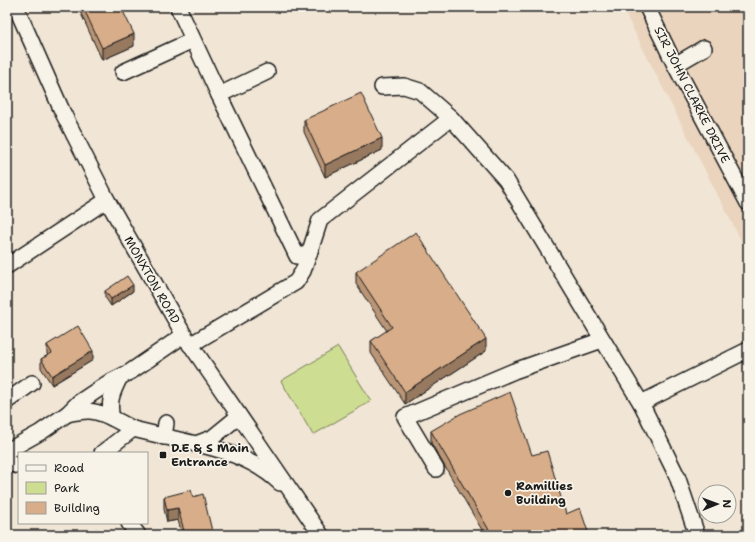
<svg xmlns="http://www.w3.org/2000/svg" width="755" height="542" font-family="'Shantell Sans',sans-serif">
	<rect width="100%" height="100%" fill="#f1e5d5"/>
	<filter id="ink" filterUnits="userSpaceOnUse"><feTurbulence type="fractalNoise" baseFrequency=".025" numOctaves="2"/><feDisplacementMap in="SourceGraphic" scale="8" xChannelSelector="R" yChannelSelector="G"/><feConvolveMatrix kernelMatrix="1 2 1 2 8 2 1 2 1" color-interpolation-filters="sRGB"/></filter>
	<g filter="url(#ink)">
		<polygon fill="#ead4be" points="622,7 748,7 748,254 669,100"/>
		<polygon fill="#cddd91" stroke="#747c56" points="338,347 371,401 313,435 281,381"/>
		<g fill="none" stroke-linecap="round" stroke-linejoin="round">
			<g stroke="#1c1c1c" stroke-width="18">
				<g id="minor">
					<polyline points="16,7 63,113 107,200 184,335 321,535"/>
					<polyline points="178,7 219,95"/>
					<polyline points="647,7 675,65 748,203"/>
					<polyline points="675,65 704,48"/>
					<polyline points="123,72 193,40"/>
					<polyline points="267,72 219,95 297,256 309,254 320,220 451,118 506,180 641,403 677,476 697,535"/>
					<polyline points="382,87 404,86 420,91 451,118"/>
					<polyline points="7,266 107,200"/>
					<polyline points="190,345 296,282 303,271 309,254"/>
					<path d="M 119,379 C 112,393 108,402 112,418 L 133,429 L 196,444 L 212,438 L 239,416"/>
					<polyline points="7,401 32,383"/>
					<polyline points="641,403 748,350"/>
					<path d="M 67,414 C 86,410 93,409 112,418"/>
					<polyline points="164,437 166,423"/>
					<path d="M 196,444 C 225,450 258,462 280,483"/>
					<polyline points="7,451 41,432 67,414 78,403 108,383 130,372 184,335"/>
					<polyline points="102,453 133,429"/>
					<polyline points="7,463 19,466"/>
					<polyline points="436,469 405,417 514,371 602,340"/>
					<polyline points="129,523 138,535"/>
				</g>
			</g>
			<use href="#minor" stroke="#f7f3e8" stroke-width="15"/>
		</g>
		<g fill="#ba9576" stroke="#1c1c1c">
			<polygon points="78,7 121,7 134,46 102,60"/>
			<polygon points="304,120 382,150 325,177 304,132"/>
			<polygon points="356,272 486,351 405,404 371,353 371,341 387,331 356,284"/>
			<polygon points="105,291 133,291 111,306 105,297"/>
			<polygon points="47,345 93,360 52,385 41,368 41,359 48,355 47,354"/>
			<polygon points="431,431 532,455 566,514 589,535 485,535 431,443"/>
			<polygon points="164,497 193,497 213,535 182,535 178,520 167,522 164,509"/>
		</g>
		<g fill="#977960" stroke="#1c1c1c">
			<polygon points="134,34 134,46 102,60 102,48"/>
			<polygon points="382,138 382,150 325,177 325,165"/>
			<polygon points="133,285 133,291 111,306 111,299"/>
			<polygon points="486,339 486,351 405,404 405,392"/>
			<polygon points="93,351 93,360 52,385 52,376"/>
			<polygon points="178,508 178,520 167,522 167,510"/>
		</g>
		<g fill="#d8ad89" stroke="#1c1c1c">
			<polygon points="83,7 121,7 134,34 102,48"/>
			<polygon points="361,93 382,138 325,165 304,120"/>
			<polygon points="416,232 486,339 405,392 371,341 392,327 356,272"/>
			<polygon points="127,276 133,285 111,299 105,291"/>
			<polygon points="78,326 93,351 52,376 41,359 52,353 47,345"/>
			<polygon points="510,392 532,455 547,451 566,514 580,508 589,535 492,535 431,431 460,414"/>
			<polygon points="191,490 193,497 203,494 213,535 185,535 178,508 167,510 164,497"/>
			<polygon points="95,529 109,531 108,535 94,535"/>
		</g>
	</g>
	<g fill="#1c1c1c" stroke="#f7f3e8" stroke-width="1.5">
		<rect x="159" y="451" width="8" height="8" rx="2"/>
		<circle cx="508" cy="493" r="4"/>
	</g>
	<g text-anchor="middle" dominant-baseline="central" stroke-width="3.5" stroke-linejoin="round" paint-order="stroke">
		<g font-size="12" fill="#1c1c1c" stroke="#f7f3e8">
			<text transform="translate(692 95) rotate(63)">SIR JOHN CLARKE DRIVE</text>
			<text transform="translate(152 280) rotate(60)">MONXTON ROAD</text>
		</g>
		<g font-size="12" font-weight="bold" fill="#1c1c1c" stroke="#f7f3e8" text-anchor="start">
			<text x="171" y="448">D.E &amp; S Main<tspan x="171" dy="14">Entrance</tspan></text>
			<text x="516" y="486">Ramillies<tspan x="516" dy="14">Building</tspan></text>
		</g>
	</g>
	<rect width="755" height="542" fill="none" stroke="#f7f3e8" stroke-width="24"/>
	<rect x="12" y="12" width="731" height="518" fill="none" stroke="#1c1c1c" stroke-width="1.5" filter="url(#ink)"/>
	<rect x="18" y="452" width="130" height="72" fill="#f7f3e8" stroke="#9f9d96"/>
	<rect x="26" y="465" width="20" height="6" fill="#f7f3e8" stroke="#9f9d96"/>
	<text x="54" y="472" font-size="12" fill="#1c1c1c">Road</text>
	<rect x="26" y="482" width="20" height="12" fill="#cddd91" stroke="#9f9d96"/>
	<text x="54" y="492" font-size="12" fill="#1c1c1c">Park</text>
	<rect x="26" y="502" width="20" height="12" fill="#d8ad89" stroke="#9f9d96"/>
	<text x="54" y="512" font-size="12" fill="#1c1c1c">Building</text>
	<g transform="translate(717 504) rotate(89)"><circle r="19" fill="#f7f3e8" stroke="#9f9d96"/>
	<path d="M0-3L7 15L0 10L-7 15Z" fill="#1c1c1c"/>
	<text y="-6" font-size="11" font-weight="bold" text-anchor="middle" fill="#1c1c1c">N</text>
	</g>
</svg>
